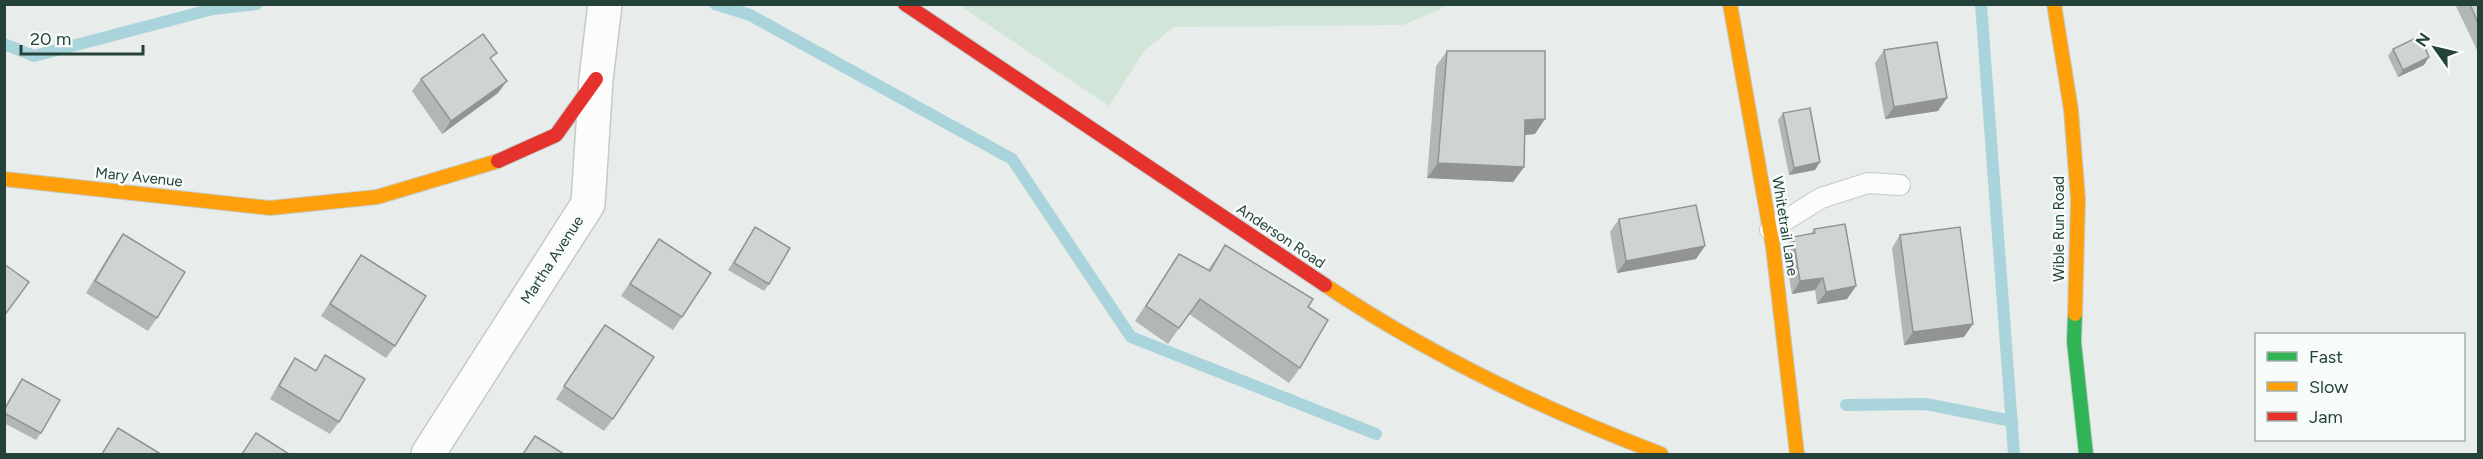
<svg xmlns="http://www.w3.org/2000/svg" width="2483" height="459" font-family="Figtree,sans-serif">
	<rect width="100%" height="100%" fill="#e8edeb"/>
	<polygon fill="#d1e6d8" points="959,5 1444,5 1439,10 1403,25 1174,27 1145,50 1109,106"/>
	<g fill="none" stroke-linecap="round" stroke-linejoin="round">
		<g stroke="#a9d4db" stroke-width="12">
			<polyline points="715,4 750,15 1012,159 1131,337 1376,434"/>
			<polyline points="1981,4 2014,454"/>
			<polyline points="4,44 34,56 213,9 257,4"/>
			<polyline points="1846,405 1926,404 2012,421"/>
		</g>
		<g stroke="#c5cac8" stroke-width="22">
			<polyline id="lane" points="1770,230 1821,198 1868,183 1900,185"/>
		</g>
		<g stroke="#c5cac8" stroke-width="36">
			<polyline id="street" points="428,454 588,204 596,79 605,4"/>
		</g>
		<g stroke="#c3cbc8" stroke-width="16">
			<polyline id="fast" points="2075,314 2074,342 2086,454"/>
		</g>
		<g stroke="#c3cbc8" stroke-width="16">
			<g id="slow">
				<polyline points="1730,4 1773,247 1797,454"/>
				<polyline points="2054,4 2071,110 2078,199 2075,314"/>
				<polyline points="4,179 270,208 377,197 498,161"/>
				<path d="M 1325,285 C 1431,356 1542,409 1661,454"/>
			</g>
		</g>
		<g stroke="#c3cbc8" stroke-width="16">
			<g id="jam">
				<polyline points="905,4 1325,285"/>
				<polyline points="498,161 556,135 596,79"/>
			</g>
		</g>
		<use href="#lane" stroke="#fcfcfc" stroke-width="20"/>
		<use href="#street" stroke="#fcfcfc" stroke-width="33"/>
		<use href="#fast" stroke="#30b455" stroke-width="14"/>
		<use href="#slow" stroke="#ff9f0a" stroke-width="14"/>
		<use href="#jam" stroke="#e5322d" stroke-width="14"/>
	</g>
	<g fill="#b2b6b5">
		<polygon points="2455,4 2478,4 2478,49 2477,50"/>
		<polygon points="2393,49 2424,65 2398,77 2388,56"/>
		<polygon points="1884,50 1938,111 1885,119 1875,63"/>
		<polygon points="1447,51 1535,134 1525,135 1524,167 1513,182 1427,178 1436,66"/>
		<polygon points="492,60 498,93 442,134 412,91 421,79"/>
		<polygon points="1783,113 1820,162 1815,170 1789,175 1778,120"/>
		<polygon points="1619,219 1696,259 1617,273 1610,232"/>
		<polygon points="755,227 769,284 764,291 728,270"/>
		<polygon points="1814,229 1856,286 1847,299 1817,304 1815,290 1792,294 1784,250 1793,237 1811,234"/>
		<polygon points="123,234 157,318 148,331 86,293 114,247"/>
		<polygon points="1900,235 1964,337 1904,345 1892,248"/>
		<polygon points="659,239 682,317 673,330 621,296"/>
		<polygon points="1225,245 1308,307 1300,368 1289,383 1189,314 1168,344 1135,321 1179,254 1208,270"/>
		<polygon points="361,255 395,346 386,358 321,316"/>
		<polygon points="596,337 613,419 604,431 556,399"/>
		<polygon points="325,355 339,422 330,434 270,399 286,371 295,358 315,371"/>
		<polygon points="22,379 41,433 36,440 4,423 4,408"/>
	</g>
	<g fill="#919493">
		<polygon points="2429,57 2424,65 2398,77 2403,70"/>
		<polygon points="507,81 498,93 442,134 451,121"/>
		<polygon points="1947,98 1938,111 1885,119 1894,107"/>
		<polygon points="1545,119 1535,134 1515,136 1525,120"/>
		<polygon points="1820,162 1815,170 1789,175 1794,168"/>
		<polygon points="1438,163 1524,167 1513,182 1427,178"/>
		<polygon points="1705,246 1696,259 1617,273 1626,261"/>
		<polygon points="1823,278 1815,290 1792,294 1800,281"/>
		<polygon points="1856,286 1847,299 1817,304 1826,292"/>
		<polygon points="1973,324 1964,337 1904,345 1913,332"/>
	</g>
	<g fill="#cfd4d2" stroke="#919493" stroke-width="1.5">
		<polygon points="2470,4 2478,4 2478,23"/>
		<polygon points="483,34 497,53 490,58 507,81 451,121 421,79"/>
		<polygon points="2420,36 2429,57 2403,70 2393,49"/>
		<polygon points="1937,42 1947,98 1894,107 1884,50"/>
		<polygon points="1447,51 1545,51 1545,119 1525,120 1524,167 1438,163"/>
		<polygon points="1810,108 1820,162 1794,168 1783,113"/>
		<polygon points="1696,205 1705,246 1626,261 1619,219"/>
		<polygon points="1845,224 1856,286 1826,292 1823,278 1800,281 1793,237 1815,233 1814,229"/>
		<polygon points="755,227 790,248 769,284 734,263"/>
		<polygon points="1960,227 1973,324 1913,332 1900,235"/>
		<polygon points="123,234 185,272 157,318 95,281"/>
		<polygon points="659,239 711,273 682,317 630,284"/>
		<polygon points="1225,245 1313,299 1308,307 1328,320 1300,368 1200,299 1179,328 1146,306 1179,254 1210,271"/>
		<polygon points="361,255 426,296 395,346 330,304"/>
		<polygon points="4,264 29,282 4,316"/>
		<polygon points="605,325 654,357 613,419 564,386"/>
		<polygon points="325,355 365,379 339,422 279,386 295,358 316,371"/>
		<polygon points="22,379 60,400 41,433 4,413 4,410"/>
		<polygon points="118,428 159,453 158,454 102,454"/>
		<polygon points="256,433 289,454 242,454"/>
		<polygon points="535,436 564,454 523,454"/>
	</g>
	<g text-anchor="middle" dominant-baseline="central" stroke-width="5" stroke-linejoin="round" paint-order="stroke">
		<g font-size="15" fill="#24423a" stroke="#f7fbf9">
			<text transform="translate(139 177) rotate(6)">Mary Avenue</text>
			<text transform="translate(1785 226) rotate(81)">Whitetrail Lane</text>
			<text transform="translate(2059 229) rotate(-90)">Wible Run Road</text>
			<text transform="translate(1281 236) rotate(34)">Anderson Road</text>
			<text transform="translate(552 260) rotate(-57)">Martha Avenue</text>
		</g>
	</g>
	<rect width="2483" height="459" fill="none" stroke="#24423a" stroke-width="12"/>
	<rect x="2255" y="333" width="210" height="108" fill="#f7fbf9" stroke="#a3b1ad" stroke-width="1.5"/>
	<rect x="2267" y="352" width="30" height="9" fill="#30b455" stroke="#a3b1ad" stroke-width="1.5"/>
	<text x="2309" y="363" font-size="18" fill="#24423a">Fast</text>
	<rect x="2267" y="382" width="30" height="9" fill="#ff9f0a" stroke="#a3b1ad" stroke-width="1.5"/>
	<text x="2309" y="393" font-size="18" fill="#24423a">Slow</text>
	<rect x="2267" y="412" width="30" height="9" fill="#e5322d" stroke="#a3b1ad" stroke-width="1.5"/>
	<text x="2309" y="423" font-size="18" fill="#24423a">Jam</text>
	<g transform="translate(2435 48) rotate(304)" stroke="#f7fbf9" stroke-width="4.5" paint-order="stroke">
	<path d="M0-4.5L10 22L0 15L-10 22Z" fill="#24423a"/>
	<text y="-9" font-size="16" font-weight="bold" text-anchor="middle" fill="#24423a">N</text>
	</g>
	<path d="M21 45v9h122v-9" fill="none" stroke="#24423a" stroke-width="3"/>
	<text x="30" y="45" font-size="18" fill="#24423a" stroke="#f7fbf9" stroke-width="4.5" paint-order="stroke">20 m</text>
</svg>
